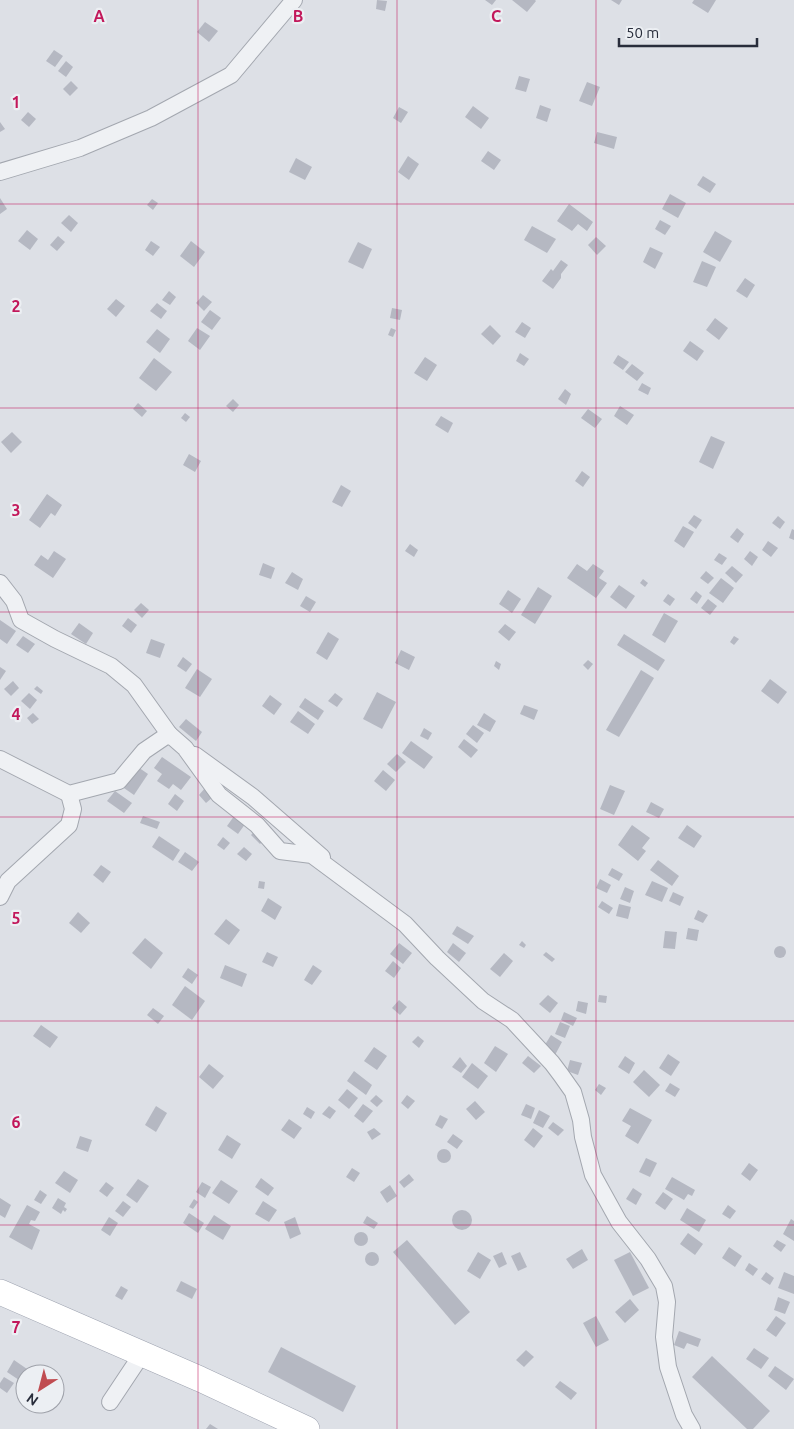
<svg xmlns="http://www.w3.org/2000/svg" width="794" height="1429" font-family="Ubuntu,sans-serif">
	<rect width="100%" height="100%" fill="#dde0e6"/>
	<g fill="#b5b8c2">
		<polygon points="377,0 387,1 385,11 376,9"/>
		<polygon points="485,0 496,0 492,5"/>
		<polygon points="512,0 535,0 536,1 527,12"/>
		<polygon points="611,0 622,0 619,5"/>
		<polygon points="694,0 716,0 708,13 692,3"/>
		<polygon points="205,22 218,31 209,42 197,32"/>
		<polygon points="54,50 63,56 55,67 46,61"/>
		<polygon points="66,61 73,67 66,77 58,71"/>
		<polygon points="519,76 530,79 526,92 515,89"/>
		<polygon points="71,81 78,88 70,96 63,89"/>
		<polygon points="587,82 600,87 592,106 579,101"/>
		<polygon points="540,105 551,109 547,122 536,118"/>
		<polygon points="473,106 489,118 481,129 465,117"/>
		<polygon points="399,107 408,112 401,123 393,118"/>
		<polygon points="28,112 36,119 29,127 21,120"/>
		<polygon points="0,122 5,129 0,132"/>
		<polygon points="597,132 617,137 614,149 594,143"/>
		<polygon points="488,151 501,160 494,170 481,161"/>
		<polygon points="408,156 419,164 409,180 398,172"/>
		<polygon points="296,158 312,167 305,180 289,172"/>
		<polygon points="703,176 716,184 710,193 697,185"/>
		<polygon points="670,194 686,203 678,218 662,209"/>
		<polygon points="0,198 7,209 0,214"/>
		<polygon points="152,199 158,203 153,210 147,205"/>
		<polygon points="569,204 593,222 587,231 578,224 572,231 557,221"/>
		<polygon points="69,215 78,223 71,232 61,223"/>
		<polygon points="660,220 671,226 665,235 655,229"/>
		<polygon points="532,226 556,239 547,253 524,240"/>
		<polygon points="27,230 38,239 30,250 18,241"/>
		<polygon points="715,231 732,241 720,262 703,252"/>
		<polygon points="58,236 65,242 57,251 50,245"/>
		<polygon points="596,237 606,246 597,255 588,245"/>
		<polygon points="151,241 160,247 153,256 145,250"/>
		<polygon points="191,241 205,252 194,267 180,256"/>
		<polygon points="358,242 372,249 363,269 348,262"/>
		<polygon points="650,247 663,253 655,269 643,262"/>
		<polygon points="561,260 568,265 561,274 561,278 553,289 542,281 551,269 553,271"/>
		<polygon points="702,261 716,267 707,287 693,282"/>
		<polygon points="745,278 755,285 747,298 736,291"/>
		<polygon points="169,291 176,297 170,305 162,300"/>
		<polygon points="203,295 212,302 204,311 196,303"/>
		<polygon points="116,299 125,306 116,317 107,309"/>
		<polygon points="157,303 167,311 161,319 150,311"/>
		<polygon points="392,308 402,310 400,320 390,318"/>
		<polygon points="210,310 221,318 212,330 201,322"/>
		<polygon points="715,318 728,328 719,340 706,330"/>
		<polygon points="522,322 531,328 525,338 515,332"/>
		<polygon points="490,325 501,336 493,345 481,334"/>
		<polygon points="197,328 210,336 200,350 188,341"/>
		<polygon points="391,328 396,330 393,337 388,335"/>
		<polygon points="157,329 170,339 160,353 146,342"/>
		<polygon points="690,341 704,351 697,361 683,351"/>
		<polygon points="520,353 529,359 524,366 516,361"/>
		<polygon points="618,355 629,362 623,370 613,363"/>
		<polygon points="425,357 437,365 427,381 414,373"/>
		<polygon points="154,358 172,372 156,391 139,378"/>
		<polygon points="632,364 644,373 637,381 625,372"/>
		<polygon points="642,383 651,388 648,395 638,390"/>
		<polygon points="565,389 571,394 566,405 558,399"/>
		<polygon points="233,399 239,405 233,412 226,406"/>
		<polygon points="138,403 147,411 142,417 133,409"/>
		<polygon points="620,406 634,415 627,425 614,416"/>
		<polygon points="588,409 602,419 595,428 581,418"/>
		<polygon points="185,413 190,417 186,422 181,418"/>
		<polygon points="441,416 453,423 448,433 435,425"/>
		<polygon points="12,432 22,442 11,453 1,442"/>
		<polygon points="711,436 725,442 713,469 699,462"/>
		<polygon points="189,454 201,461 195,472 183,465"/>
		<polygon points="582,471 590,477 583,487 575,481"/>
		<polygon points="341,485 351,491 342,507 332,502"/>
		<polygon points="47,494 62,505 55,516 51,513 40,528 29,520"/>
		<polygon points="694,515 702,520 696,529 688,523"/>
		<polygon points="778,516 785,522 780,529 772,523"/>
		<polygon points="683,526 694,532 684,548 674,541"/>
		<polygon points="737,528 744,534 738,543 730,537"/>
		<polygon points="792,529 794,530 794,540 789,538"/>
		<polygon points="768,541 778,548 771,557 762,550"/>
		<polygon points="410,544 418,550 414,557 405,551"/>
		<polygon points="54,551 66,559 53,578 34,565 41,555 48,560"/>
		<polygon points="750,551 758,557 752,566 744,559"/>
		<polygon points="719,553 727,558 722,565 714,560"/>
		<polygon points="263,563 275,568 271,579 259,575"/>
		<polygon points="577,564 587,571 593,564 604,571 599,578 607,583 596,598 567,578"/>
		<polygon points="732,566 743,575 736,583 725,573"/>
		<polygon points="706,571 714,578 708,584 700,578"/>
		<polygon points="292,572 303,579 298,590 285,583"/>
		<polygon points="721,578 734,588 723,603 709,593"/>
		<polygon points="643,579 648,583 645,587 640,583"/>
		<polygon points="619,585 635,596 626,609 610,597"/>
		<polygon points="538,587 552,596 535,624 521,615"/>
		<polygon points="508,590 521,599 512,613 499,604"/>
		<polygon points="696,591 702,596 697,604 690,599"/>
		<polygon points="668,594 675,599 670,606 663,601"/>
		<polygon points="306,596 316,602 310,612 300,606"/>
		<polygon points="708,599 717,606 710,615 701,608"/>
		<polygon points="141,603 149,610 142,618 134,610"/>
		<polygon points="664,613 678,621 665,643 652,635"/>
		<polygon points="128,618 137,625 131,633 122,626"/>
		<polygon points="0,620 16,631 7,644 0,639"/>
		<polygon points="79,623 93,633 86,644 71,634"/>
		<polygon points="505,624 516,632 509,641 498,632"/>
		<polygon points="328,632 339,639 327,660 316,653"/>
		<polygon points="624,634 665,660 658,671 617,645"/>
		<polygon points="23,636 35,644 28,653 16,645"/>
		<polygon points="734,636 739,639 734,645 730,642"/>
		<polygon points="151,639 165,644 160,658 146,653"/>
		<polygon points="401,650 415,657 409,670 395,663"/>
		<polygon points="183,657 192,664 186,672 177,666"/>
		<polygon points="588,660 593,664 588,670 583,665"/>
		<polygon points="496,661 501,664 499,670 494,666"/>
		<polygon points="0,667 6,671 0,680"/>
		<polygon points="197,669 212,679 200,697 185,688"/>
		<polygon points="641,670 654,678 619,737 606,730"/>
		<polygon points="770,679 787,692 778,704 761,691"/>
		<polygon points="13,681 19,688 11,696 4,689"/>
		<polygon points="37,686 43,691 41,694 34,689"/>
		<polygon points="377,692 396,702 382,729 363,719"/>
		<polygon points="29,693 37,700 30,709 21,701"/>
		<polygon points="335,693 343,699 337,707 328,701"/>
		<polygon points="270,695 282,704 274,715 262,706"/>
		<polygon points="305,698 324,711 318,720 299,707"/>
		<polygon points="524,705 538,710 534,720 520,714"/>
		<polygon points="298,711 315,724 308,734 290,722"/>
		<polygon points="33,713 39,719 32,724 27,718"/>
		<polygon points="484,713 496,721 490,732 477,725"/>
		<polygon points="186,719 202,732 196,741 179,727"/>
		<polygon points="473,725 484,733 477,743 466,734"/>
		<polygon points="424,728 432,733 428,740 420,736"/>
		<polygon points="464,739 478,750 471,758 458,747"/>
		<polygon points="411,741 433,757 424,769 402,753"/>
		<polygon points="397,754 406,762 396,772 387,764"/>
		<polygon points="162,757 191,777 181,790 173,784 169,789 157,781 162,774 154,768"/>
		<polygon points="135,765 148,774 134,795 121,786"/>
		<polygon points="383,770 395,780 386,791 374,781"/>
		<polygon points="610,785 625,791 614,815 600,809"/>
		<polygon points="205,788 213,797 206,803 199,795"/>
		<polygon points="115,791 132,803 124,813 107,801"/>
		<polygon points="175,794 184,801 177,811 168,804"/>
		<polygon points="651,802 664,809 659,818 646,812"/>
		<polygon points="237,812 248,820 238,834 227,826"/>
		<polygon points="143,816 160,822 157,829 140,823"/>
		<polygon points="632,825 650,838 642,848 646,851 638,861 618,845"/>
		<polygon points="687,825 702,836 694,848 678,838"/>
		<polygon points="256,830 265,839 260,844 251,835"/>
		<polygon points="159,836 180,850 173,861 152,847"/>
		<polygon points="223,837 230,843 224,850 217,845"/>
		<polygon points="244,847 252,854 246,861 237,854"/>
		<polygon points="185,852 199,862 192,871 178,862"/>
		<polygon points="658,860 679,876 672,886 650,870"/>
		<polygon points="101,865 111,872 103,883 93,875"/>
		<polygon points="612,868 623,874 619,881 608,875"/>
		<polygon points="600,879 611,885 607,893 596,888"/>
		<polygon points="259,881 265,882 264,889 258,888"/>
		<polygon points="652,881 668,888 662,902 645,895"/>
		<polygon points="625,887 634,891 630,903 620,899"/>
		<polygon points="673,892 684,897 680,906 669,901"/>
		<polygon points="268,898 282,907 275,920 261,911"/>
		<polygon points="602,901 613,908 609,914 598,907"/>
		<polygon points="619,904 631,907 628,919 616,916"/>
		<polygon points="698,910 708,915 703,923 694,919"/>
		<polygon points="78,912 90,923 81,933 69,923"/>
		<polygon points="226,919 240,930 229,945 214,934"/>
		<polygon points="457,926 474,936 468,944 452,934"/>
		<polygon points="688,928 699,930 697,941 686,939"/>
		<polygon points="665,931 677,932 675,949 663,948"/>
		<polygon points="145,938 163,953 151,969 132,953"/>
		<polygon points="522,941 526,945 524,948 519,945"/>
		<polygon points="399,943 412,953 403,964 390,954"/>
		<polygon points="453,943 466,953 459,962 447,952"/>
		<circle cx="780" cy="952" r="6"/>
		<polygon points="267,952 278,957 273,967 262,962"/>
		<polygon points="546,952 555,959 552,962 543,955"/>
		<polygon points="504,953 513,961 500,977 490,969"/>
		<polygon points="393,961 401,968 394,978 385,971"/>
		<polygon points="225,965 247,974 242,987 220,978"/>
		<polygon points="313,965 322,971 312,985 304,980"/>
		<polygon points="188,968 198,975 192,984 182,977"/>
		<polygon points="185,986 205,1001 192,1020 172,1005"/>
		<polygon points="548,995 558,1003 550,1013 539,1004"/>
		<polygon points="599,995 607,996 606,1003 598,1002"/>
		<polygon points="399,1000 407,1007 400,1015 392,1008"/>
		<polygon points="578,1001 588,1003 586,1014 576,1011"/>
		<polygon points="153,1008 164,1016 158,1024 147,1015"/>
		<polygon points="564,1012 577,1018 573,1026 561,1020"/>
		<polygon points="560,1022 570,1026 565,1038 555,1034"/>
		<polygon points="41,1025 58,1037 50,1048 33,1036"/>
		<polygon points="551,1035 562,1042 555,1055 543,1048"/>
		<polygon points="418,1036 424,1041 419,1048 412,1042"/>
		<polygon points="495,1046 508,1054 496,1072 484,1063"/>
		<polygon points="374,1047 387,1056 377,1070 364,1061"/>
		<polygon points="668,1054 680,1062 671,1076 659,1068"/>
		<polygon points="528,1056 541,1066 534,1073 522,1063"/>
		<polygon points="625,1056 635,1063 629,1074 618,1067"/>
		<polygon points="460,1057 467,1066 461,1073 452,1067"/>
		<polygon points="570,1060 582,1063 578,1075 567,1071"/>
		<polygon points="472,1063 488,1076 478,1089 462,1077"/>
		<polygon points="209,1064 224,1076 213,1089 199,1077"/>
		<polygon points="644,1070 660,1085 649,1097 633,1082"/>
		<polygon points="354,1071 372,1085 366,1095 347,1081"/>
		<polygon points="670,1083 680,1089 675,1097 665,1091"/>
		<polygon points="599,1084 606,1088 601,1095 595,1090"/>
		<polygon points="347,1089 358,1098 349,1109 338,1100"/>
		<polygon points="376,1095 383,1101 377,1107 370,1101"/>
		<polygon points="407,1095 415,1101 408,1109 401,1103"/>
		<polygon points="475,1101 485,1112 476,1120 466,1109"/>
		<polygon points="363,1104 373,1111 363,1123 354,1116"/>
		<polygon points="526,1104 535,1108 531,1119 521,1115"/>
		<polygon points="156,1106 167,1113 156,1132 145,1125"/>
		<polygon points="329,1106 336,1111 330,1119 322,1114"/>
		<polygon points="307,1107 315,1112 311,1119 303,1114"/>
		<polygon points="630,1108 652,1120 638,1144 625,1136 631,1126 622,1121"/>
		<polygon points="539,1110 550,1116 543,1128 533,1123"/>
		<polygon points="440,1115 448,1119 442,1129 435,1125"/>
		<polygon points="289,1119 302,1128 294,1139 281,1130"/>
		<polygon points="553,1122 564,1130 558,1136 548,1128"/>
		<polygon points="374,1128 381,1134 372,1140 367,1132"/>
		<polygon points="533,1128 543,1136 534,1148 524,1140"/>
		<polygon points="453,1134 463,1141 457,1149 447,1142"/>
		<polygon points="227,1135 241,1144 232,1159 218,1150"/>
		<polygon points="80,1136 92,1140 88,1152 76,1148"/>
		<circle cx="444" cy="1156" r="7"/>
		<polygon points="646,1158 657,1163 650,1177 639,1172"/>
		<polygon points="749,1163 758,1170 750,1181 741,1174"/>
		<polygon points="352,1168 360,1173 354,1182 346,1177"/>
		<polygon points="64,1171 78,1180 70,1193 55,1183"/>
		<polygon points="409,1174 414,1180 404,1188 399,1182"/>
		<polygon points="672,1177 695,1190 692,1196 688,1194 684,1200 665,1189"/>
		<polygon points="261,1178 274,1188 268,1196 255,1187"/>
		<polygon points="138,1179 149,1186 137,1203 126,1195"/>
		<polygon points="221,1180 238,1191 229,1204 212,1193"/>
		<polygon points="106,1182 114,1188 107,1197 99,1191"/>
		<polygon points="202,1182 211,1187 205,1198 196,1192"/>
		<polygon points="390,1185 397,1196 387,1203 380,1192"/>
		<polygon points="633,1188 642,1194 636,1205 626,1199"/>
		<polygon points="40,1190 47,1195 41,1204 34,1200"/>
		<polygon points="663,1192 673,1199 665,1210 655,1203"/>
		<polygon points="0,1198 11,1205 5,1218 0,1215"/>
		<polygon points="58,1198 66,1203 64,1207 67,1209 65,1212 63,1210 61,1214 52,1208"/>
		<polygon points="194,1199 198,1202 193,1209 189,1207"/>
		<polygon points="123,1201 131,1207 123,1217 115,1211"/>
		<polygon points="263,1201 277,1210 269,1222 255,1214"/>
		<polygon points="27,1205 40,1212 35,1221 31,1220 29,1224 40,1230 32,1250 9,1237"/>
		<polygon points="728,1205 736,1211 730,1219 722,1214"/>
		<polygon points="687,1208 706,1220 699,1232 680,1220"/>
		<circle cx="462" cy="1220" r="10"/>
		<polygon points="189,1213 204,1223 198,1233 183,1223"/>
		<polygon points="214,1215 231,1226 223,1240 205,1229"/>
		<polygon points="367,1216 378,1223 374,1229 363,1223"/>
		<polygon points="109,1217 118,1223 110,1236 101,1230"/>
		<polygon points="295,1217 301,1234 290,1239 284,1222"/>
		<polygon points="791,1219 794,1221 794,1241 783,1234"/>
		<circle cx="361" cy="1239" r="7"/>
		<polygon points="688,1233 703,1244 695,1255 680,1244"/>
		<polygon points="407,1240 470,1312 455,1325 393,1252"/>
		<polygon points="777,1240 786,1245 781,1252 773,1246"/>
		<polygon points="729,1247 742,1256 735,1267 722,1258"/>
		<polygon points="582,1249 588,1260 573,1269 566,1259"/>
		<circle cx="372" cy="1259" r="7"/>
		<polygon points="478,1252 491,1260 480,1279 467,1271"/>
		<polygon points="502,1252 507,1264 499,1268 493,1256"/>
		<polygon points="520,1252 527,1267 518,1271 511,1256"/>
		<polygon points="630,1252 649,1288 633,1296 614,1260"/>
		<polygon points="749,1263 758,1269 753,1276 745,1270"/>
		<polygon points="766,1272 774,1278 770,1285 761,1279"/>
		<polygon points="784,1272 794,1276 794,1294 778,1288"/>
		<polygon points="181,1281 197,1289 192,1299 176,1291"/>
		<polygon points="121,1286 128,1290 122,1300 115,1296"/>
		<polygon points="778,1297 790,1302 785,1314 774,1310"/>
		<polygon points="630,1299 639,1310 625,1323 615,1312"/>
		<polygon points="596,1316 609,1340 596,1347 583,1323"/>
		<polygon points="776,1316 786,1323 776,1337 766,1330"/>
		<polygon points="679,1331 701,1339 698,1347 687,1343 684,1349 674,1345"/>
		<polygon points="281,1347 356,1386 343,1412 268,1372"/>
		<polygon points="754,1348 769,1358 761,1369 746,1359"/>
		<polygon points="526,1350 534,1357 524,1367 516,1360"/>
		<polygon points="712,1356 770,1411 753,1429 747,1429 692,1377"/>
		<polygon points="14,1360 27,1369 19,1380 7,1372"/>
		<polygon points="775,1366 794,1379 786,1390 768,1376"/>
		<polygon points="4,1377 14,1383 7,1393 0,1388 0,1383"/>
		<polygon points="560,1381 577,1393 571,1400 555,1387"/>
		<polygon points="210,1424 218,1429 206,1429"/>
	</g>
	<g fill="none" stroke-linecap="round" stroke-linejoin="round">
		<g stroke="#a3a7af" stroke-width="18">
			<g id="minor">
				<polyline points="0,172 80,148 151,118 231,75 294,0"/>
				<polyline points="0,583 14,601 21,620 55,639 111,666 134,685 169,734"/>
				<polyline points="195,755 253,797 322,857"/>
				<polyline points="0,759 69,794 119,781 144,751 169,734 185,748 219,795 257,825 280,851 312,855 405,924 437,958 483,1001 512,1020 552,1063 561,1075 573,1092 581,1120 583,1137 593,1175 619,1222 648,1259 664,1286 667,1302 664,1337 668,1367 684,1415 692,1429"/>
				<polyline points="0,897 8,881 69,825 73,809 69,794"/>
				<polyline points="110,1402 142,1354"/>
			</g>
		</g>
		<g stroke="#9ea3b0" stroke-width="26">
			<polyline id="primary" points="0,1292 200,1379 307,1429"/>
		</g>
		<use href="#minor" stroke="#eff1f4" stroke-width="16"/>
		<use href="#primary" stroke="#fff" stroke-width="25"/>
	</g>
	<path fill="none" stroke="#c2185b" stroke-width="1" stroke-opacity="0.55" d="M 198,0 L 198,1429M 397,0 L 397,1429M 596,0 L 596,1429M 0,204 L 794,204M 0,408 L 794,408M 0,612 L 794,612M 0,817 L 794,817M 0,1021 L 794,1021M 0,1225 L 794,1225"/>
	<g font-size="16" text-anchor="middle" font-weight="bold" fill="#c2185b" stroke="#eceff3" stroke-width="4.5" stroke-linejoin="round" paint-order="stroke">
		<text x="99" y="22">A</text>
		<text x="298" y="22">B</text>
		<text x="496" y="22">C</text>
		<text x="16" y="108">1</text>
		<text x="16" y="312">2</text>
		<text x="16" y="516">3</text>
		<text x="16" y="720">4</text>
		<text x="16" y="924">5</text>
		<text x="16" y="1128">6</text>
		<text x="16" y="1333">7</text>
	</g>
	<g transform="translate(40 1389) rotate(216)"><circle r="24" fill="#eceff3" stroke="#9ea1a9"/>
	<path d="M0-4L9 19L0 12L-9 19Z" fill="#c04c51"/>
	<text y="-8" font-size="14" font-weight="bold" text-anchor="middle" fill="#282d3b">N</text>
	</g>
	<path d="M619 38v8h138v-8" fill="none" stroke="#282d3b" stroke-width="2.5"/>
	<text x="626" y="38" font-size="15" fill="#282d3b" stroke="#eceff3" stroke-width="4" paint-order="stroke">50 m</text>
</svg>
